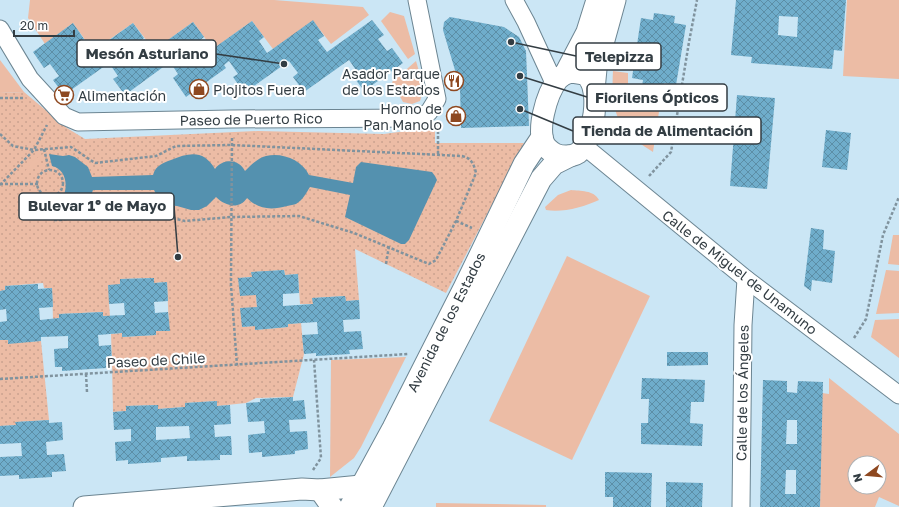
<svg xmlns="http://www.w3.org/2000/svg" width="899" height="507" font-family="'Golos Text',sans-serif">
	<defs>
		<pattern id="park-dots" width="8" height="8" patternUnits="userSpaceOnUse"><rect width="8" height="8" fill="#ecbca5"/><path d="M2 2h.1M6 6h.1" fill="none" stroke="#cba28f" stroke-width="1.8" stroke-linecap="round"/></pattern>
		<pattern id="building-cross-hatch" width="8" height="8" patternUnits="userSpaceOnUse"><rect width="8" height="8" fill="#6fadcb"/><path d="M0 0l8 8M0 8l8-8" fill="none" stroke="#5c8ea6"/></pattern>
	</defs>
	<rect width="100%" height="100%" fill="#cbe6f5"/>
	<g fill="url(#park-dots)">
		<polygon points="24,92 67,128 85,139 258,131 384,134 435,127 435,143 524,143 446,293 355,249 359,300 346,301 345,296 313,298 313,304 300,304 298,274 285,275 284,270 252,272 252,277 239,278 256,295 257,307 242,327 255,326 255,330 288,327 288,324 301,323 304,354 293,397 256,398 246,403 217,406 217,401 185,403 185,407 158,409 158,405 126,406 126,411 113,412 112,363 111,334 122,333 122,337 156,335 156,331 169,331 167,282 154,283 154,278 120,279 120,284 109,304 110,316 103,316 102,312 59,314 59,318 53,319 52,288 44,288 43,283 5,286 5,290 0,291 0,93"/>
		<polygon points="0,340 8,340 8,343 41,341 49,420 16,422 16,425 0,426"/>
	</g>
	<g fill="#ecbca5" fill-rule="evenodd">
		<polygon points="30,0 274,0 363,7 369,15 331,44 313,21 273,49 252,21 213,49 193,22 154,50 133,23 93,51 73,23 45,44 28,18"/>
		<polygon points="847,0 899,0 899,79 843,76"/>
		<polygon points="390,12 404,16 415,54 408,59 381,21"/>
		<polygon points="0,60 24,92 0,93"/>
		<polygon points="416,61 424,88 420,101 412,104 403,102 392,82"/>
		<path d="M 613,71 L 628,73 L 628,90 L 661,98 L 653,152 C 642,145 629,137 622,126 C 612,110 612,88 613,71 Z"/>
		<polygon points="43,154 43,159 35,164 27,177 22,176 32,161"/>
		<path d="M 571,190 C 580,191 594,190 599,200 C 584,207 562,213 546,210 L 545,207 L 558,195 Z"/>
		<polygon points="893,235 899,235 899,265 888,264"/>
		<polygon points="567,256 650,296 572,460 489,421"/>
		<polygon points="886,270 899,271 899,313 876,314"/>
		<polygon points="899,319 899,358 871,337 875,320"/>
		<polygon points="406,357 361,447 354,458 330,477 331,360"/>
		<path d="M 829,378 L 899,434 L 899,506 L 879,497 L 875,507 L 820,507 L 822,393 L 829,394 ZM 855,463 L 879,463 L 879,487 L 855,487 Z"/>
		<polygon points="436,503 546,505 546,507 436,507"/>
	</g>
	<path fill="#5491af" d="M 49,154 L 63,156 L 69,155 L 75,157 L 88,167 L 92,177 L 153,175 C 156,165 163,163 171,160 C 190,152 204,150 215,169 C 223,158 239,159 245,171 C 251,165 258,158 266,156 C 282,152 302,160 309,175 L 353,183 L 356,167 L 361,162 L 432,172 L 435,176 L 437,180 L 409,240 L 405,244 L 401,244 L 345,217 L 350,195 L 310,187 C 306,193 303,200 296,204 C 294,205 290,205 287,206 C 272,210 259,210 247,198 C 239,210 225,206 216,197 L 207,206 L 199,210 L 191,210 L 177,206 L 168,205 L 158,198 L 154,190 L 93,190 C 90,199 85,205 75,208 C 72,209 68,208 65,209 C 61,211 58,213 53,213 L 52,201 L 64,195 C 68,183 65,169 52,166 Z"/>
	<g fill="url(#building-cross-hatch)" fill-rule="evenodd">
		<path d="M 736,0 L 846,0 L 842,51 L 834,50 L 832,69 L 751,63 L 752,57 L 731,55 ZM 779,16 L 798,17 L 797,37 L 778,35 Z"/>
		<polygon points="654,13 675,16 674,23 686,25 676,85 664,83 663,90 642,87 643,80 632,78 641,18 653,20"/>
		<polygon points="450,17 504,27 519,37 526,51 529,126 461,128 460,87 443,30 444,22"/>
		<polygon points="313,20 324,36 318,40 327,52 372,20 384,35 378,39 387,51 392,48 403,63 364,91 353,76 358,73 349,60 304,92 293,77 298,73 289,61 244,93 233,77 238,74 229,61 224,65 226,68 186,97 173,78 178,74 170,62 125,95 113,79 118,76 109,63 64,95 53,80 59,76 50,64 44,68 33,52 73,23 84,39 78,43 87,56 133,23 144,38 139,42 147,55 193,22 204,37 199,41 207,53 252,21 264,37 259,41 267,53"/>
		<polygon points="737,95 775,98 767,189 730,186"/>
		<polygon points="826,130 851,133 847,170 822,167"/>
		<polygon points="811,228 824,230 823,249 835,251 832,283 812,280 811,291 804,286"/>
		<polygon points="284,270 285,275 298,274 299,293 283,294 283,306 313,304 312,298 345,296 346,301 359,300 360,319 343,320 344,332 361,331 363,349 349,350 350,354 316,356 316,353 304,354 302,335 318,334 317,322 288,324 288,327 255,330 255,326 242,327 240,308 257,307 256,295 240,296 238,278 252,277 251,272"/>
		<polygon points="154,278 154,283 167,282 168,301 154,302 155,313 168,312 170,331 156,331 156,335 122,337 122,333 98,335 99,346 111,345 112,363 106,364 106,368 62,371 62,367 55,367 54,349 68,348 68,336 41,337 41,341 8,344 8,340 0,340 0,322 7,321 6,309 0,310 0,291 5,290 5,286 38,284 38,289 52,288 53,307 39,308 40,320 59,318 59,314 103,312 103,316 125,315 124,303 109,304 108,285 120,284 120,279"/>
		<polygon points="667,352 708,352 708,365 667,366"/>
		<polygon points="642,378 705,380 704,402 691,402 690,423 703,424 702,446 641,444 641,423 648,423 649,399 641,399"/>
		<path d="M 763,380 L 787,381 L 787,392 L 797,393 L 798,381 L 823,382 L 820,507 L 760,507 ZM 787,420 L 797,420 L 797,444 L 786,444 ZM 786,470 L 796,470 L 796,494 L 785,494 Z"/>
		<polygon points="293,397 293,401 304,400 306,419 289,420 290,432 307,431 308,449 295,451 295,454 262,457 262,452 249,453 248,435 265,433 264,421 248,422 246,403 260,402 260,399"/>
		<path d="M 217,401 L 217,406 L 230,405 L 231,424 L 214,425 L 215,437 L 231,436 L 232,455 L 220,455 L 220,460 L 187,461 L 187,456 L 161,458 L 161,462 L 128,464 L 128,460 L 116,461 L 115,442 L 131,441 L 131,429 L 114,430 L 113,412 L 126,411 L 126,406 L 158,405 L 158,409 L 171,408 L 185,407 L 185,403 ZM 189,426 L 190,438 L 156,440 L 156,427 Z"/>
		<polygon points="49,420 49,423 62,422 63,440 46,442 47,455 64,454 66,471 52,472 52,477 19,479 19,475 0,476 0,457 22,456 21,443 0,444 0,426 16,425 15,422"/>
		<polygon points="605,472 652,473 651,507 613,507 613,497 605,497"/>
		<polygon points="666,482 703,483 702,507 666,507"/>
	</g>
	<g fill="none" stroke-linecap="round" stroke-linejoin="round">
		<g stroke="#6c8592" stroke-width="19">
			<g id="minor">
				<polyline points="514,0 526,22 555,85"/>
				<polyline points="0,29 30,79 64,116 78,122 231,119 418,118 429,112 437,99 417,0"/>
				<polyline points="584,146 746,279 899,395"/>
				<polyline points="741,507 743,325 746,279"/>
			</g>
		</g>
		<g stroke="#6c8592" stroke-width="23">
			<g id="tertiary">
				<path d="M 572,72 C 575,73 580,73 584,74 C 604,85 593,142 578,153 C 575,155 570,156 566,156 C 558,156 553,154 547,148 C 534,134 547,93 558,79 C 562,75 566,73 572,72 Z"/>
				<polyline points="565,74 587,32 597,0"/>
				<polyline points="594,90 596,69 615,0"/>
				<polyline points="320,490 332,507"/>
				<polyline points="84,507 302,489 320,490 371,485"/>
				<polyline points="350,507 393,428 464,288 524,164 542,137"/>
				<polyline points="371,507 541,179 554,164 570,156"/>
			</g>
		</g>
		<g stroke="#80939e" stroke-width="2.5" stroke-dasharray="3 2" stroke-linecap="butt">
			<polyline points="0,98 23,98"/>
			<path d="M 0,134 L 13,146 L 34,150 L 71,147 L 95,163 L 156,156 L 176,146 L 232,145 L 462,156 C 471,158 474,164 476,173 L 456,221 L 438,256 L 436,260 L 429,264 L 354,233 L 299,216 L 231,217 L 185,221 L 160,215 L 142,206 L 110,202 L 99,204 L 66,219 L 60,220 L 53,220 L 49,216 L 48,195"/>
			<polyline points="232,138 231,285 237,365"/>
			<polyline points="44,149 49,170"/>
			<polyline points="438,154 438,128"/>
			<circle cx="50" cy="183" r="13"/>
			<polyline points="649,176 671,152 689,42 697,0"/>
			<polyline points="0,184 38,184"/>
			<polyline points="0,185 34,150 47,125"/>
			<polyline points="456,221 472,228"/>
			<polyline points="386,264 389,246"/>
			<polyline points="854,338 866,319 883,235 899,197"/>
			<polyline points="86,374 87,392"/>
			<polyline points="0,379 408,354"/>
			<polyline points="313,470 321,458 314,360"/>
		</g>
		<use href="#minor" stroke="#fff" stroke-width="17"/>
		<use href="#tertiary" stroke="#fff" stroke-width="21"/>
	</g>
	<defs>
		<g id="restaurant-ring" transform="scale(1)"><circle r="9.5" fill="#fff" stroke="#8e4820" stroke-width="1.5"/><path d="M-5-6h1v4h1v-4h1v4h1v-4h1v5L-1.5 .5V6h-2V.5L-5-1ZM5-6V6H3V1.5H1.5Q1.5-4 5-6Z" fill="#8e4820"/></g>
		<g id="shop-ring" transform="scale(1)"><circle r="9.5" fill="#fff" stroke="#8e4820" stroke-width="1.5"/><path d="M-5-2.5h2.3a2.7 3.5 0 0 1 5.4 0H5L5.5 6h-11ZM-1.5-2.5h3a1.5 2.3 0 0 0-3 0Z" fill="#8e4820"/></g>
		<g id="supermarket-ring" transform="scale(1)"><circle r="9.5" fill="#fff" stroke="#8e4820" stroke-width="1.5"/><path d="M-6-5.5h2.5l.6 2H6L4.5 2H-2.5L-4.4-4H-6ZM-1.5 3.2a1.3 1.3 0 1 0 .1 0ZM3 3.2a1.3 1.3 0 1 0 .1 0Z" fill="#8e4820"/></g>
	</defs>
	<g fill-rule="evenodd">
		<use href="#restaurant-ring" x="454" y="81"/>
		<use href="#shop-ring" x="199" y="89"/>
		<use href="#supermarket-ring" x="64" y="95"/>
		<use href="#shop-ring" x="456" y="116"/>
	</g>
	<g text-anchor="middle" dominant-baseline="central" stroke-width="4" stroke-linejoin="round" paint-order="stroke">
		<g font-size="14" fill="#333d43" stroke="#fff" text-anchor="end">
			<text x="440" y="73">Asador Parque<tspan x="440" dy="16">de los Estados</tspan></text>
			<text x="213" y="89" text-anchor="start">Piojitos Fuera</text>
			<text x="78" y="95" text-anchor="start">Alimentación</text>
			<text x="442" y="108">Horno de<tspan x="442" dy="16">Pan Manolo</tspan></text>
		</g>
		<g font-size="14" fill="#333d43" stroke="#fff">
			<text transform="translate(251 119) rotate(-1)">Paseo de Puerto Rico</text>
			<text transform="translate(740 272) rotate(38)">Calle de Miguel de Unamuno</text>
			<text transform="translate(446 322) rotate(-63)">Avenida de los Estados</text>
			<text transform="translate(156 360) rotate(-3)">Paseo de Chile</text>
			<text transform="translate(742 393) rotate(-89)">Calle de los Ángeles</text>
		</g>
	</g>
	<path fill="none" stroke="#333d43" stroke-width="1.5" d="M284 64L216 54M511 42L576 56M520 76L587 97M520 109L573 131M178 257L174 206"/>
	<g fill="#333d43" stroke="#fff" stroke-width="1.5">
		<circle cx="284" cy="64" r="4"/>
		<circle cx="511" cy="42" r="4"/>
		<circle cx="520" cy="76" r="4"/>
		<circle cx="520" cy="109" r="4"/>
		<circle cx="178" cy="257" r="4"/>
	</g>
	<g fill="#fff" stroke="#333d43" stroke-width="1.5">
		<rect x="77" y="40" width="139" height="27" rx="4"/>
		<rect x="576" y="43" width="85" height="27" rx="4"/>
		<rect x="587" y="84" width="140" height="27" rx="4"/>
		<rect x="573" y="117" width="188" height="27" rx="4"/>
		<rect x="19" y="193" width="155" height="27" rx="4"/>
	</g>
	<g font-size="15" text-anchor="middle" font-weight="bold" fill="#333d43">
		<text x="147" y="59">Mesón Asturiano</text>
		<text x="619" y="62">Telepizza</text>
		<text x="657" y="103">Fiorilens Ópticos</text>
		<text x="667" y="136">Tienda de Alimentación</text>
		<text x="97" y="211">Bulevar 1º de Mayo</text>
	</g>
	<g transform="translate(867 475) rotate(254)"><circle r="19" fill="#ffffff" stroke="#adb1b4"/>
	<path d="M0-3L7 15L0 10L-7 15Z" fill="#8e4820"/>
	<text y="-6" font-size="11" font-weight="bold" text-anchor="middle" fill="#333d43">N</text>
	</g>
	<path d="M14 30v6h60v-6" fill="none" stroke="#333d43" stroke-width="2"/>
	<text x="20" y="30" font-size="12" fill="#333d43" stroke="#ffffff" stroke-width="3" paint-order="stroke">20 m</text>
</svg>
